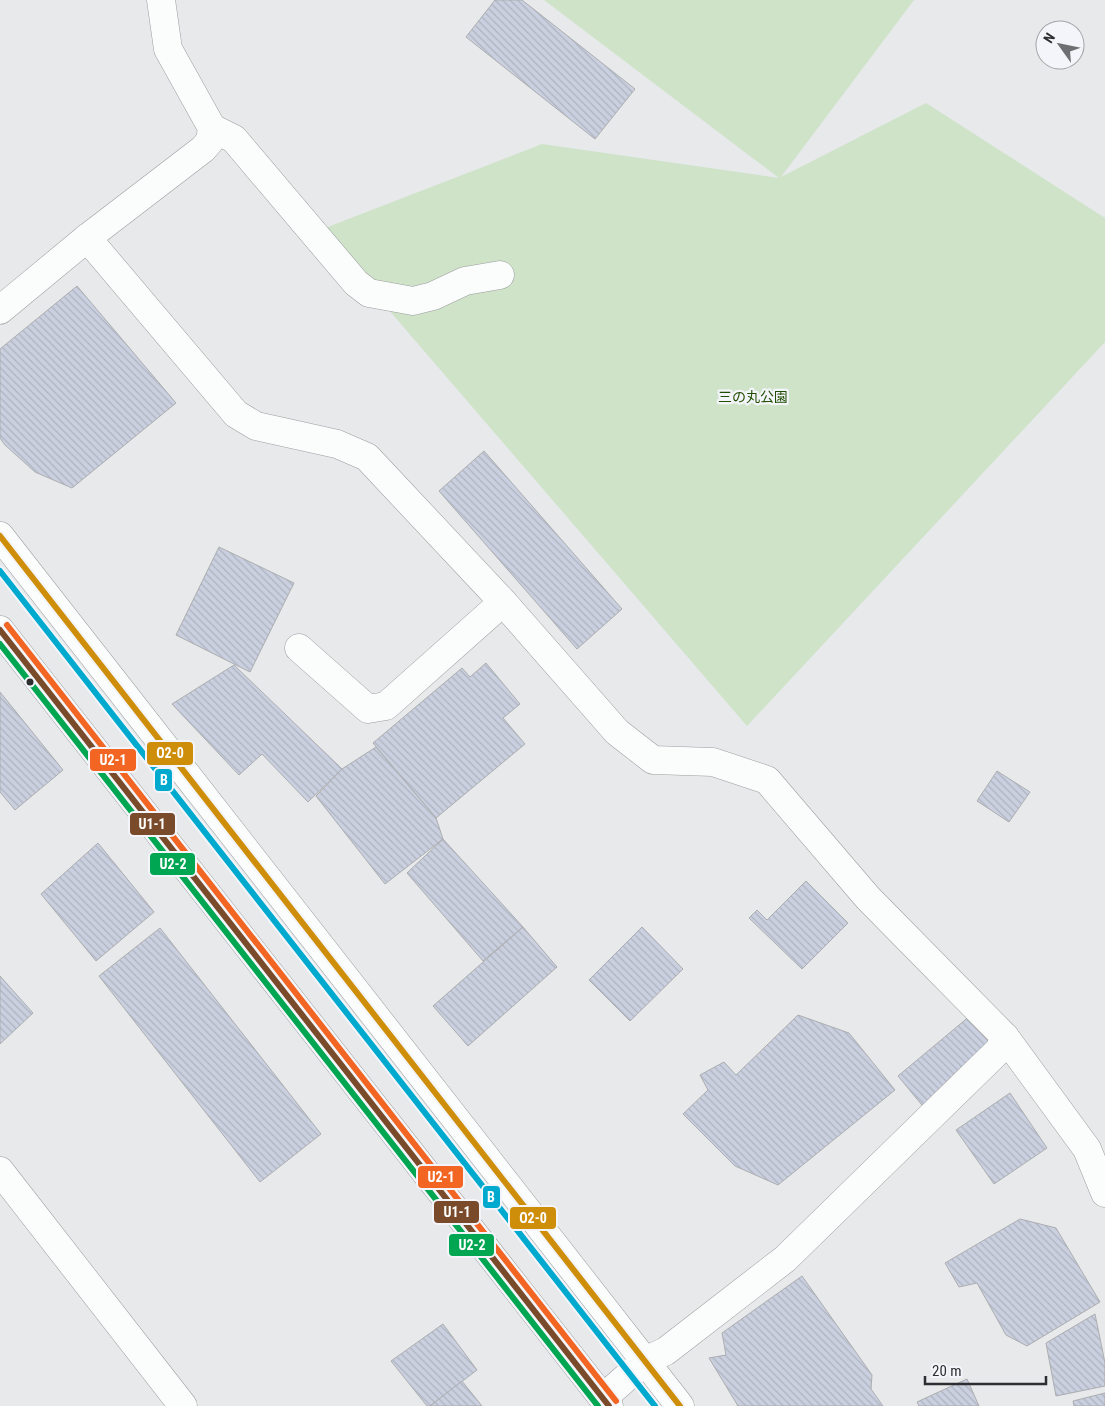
<svg xmlns="http://www.w3.org/2000/svg" width="1105" height="1406" font-family="'Roboto Condensed','Noto Sans JP',sans-serif">
	<defs>
		<pattern id="building-back-hatch" width="6" height="6" patternUnits="userSpaceOnUse" patternTransform="scale(1.25)"><rect width="6" height="6" fill="#cad0df"/><path d="M-1 5l2 2M0 0l6 6M5-1l2 2" fill="none" stroke="#aeb3c0"/></pattern>
	</defs>
	<rect width="100%" height="100%" fill="#e7e9eb"/>
	<polygon fill="#cfe3c9" points="544,0 914,0 781,177 926,103 1105,218 1105,342 747,726 320,230 542,144 779,178"/>
	<g fill="url(#building-back-hatch)" stroke="#acadaf">
		<polygon points="495,0 522,0 635,89 595,139 466,37"/>
		<polygon points="77,286 176,403 72,488 35,472 5,445 0,438 0,349"/>
		<polygon points="484,451 622,609 577,649 439,491"/>
		<polygon points="219,547 294,583 250,672 176,635"/>
		<polygon points="486,663 520,704 503,718 525,744 436,818 373,743 462,668 470,677"/>
		<polygon points="234,665 342,769 308,802 262,754 239,775 172,704"/>
		<polygon points="0,692 63,770 15,810 0,792"/>
		<polygon points="376,747 436,818 443,839 385,884 316,796 342,769"/>
		<polygon points="997,771 1030,792 1009,822 977,801"/>
		<polygon points="443,839 523,927 483,961 407,873"/>
		<polygon points="98,843 154,912 96,961 41,894"/>
		<polygon points="806,881 848,923 802,969 749,918 757,910 767,920"/>
		<polygon points="523,927 557,967 468,1046 433,1006"/>
		<polygon points="642,927 683,969 630,1021 589,980"/>
		<polygon points="160,928 321,1134 260,1182 99,976"/>
		<polygon points="0,976 33,1013 0,1044"/>
		<polygon points="798,1015 849,1033 895,1090 778,1185 735,1166 683,1114 708,1090 700,1075 724,1062 736,1075"/>
		<polygon points="971,1015 999,1050 926,1110 898,1076"/>
		<polygon points="1010,1093 1047,1148 994,1184 956,1130"/>
		<polygon points="1020,1219 1056,1228 1100,1302 1027,1346 1006,1335 977,1283 959,1287 945,1263"/>
		<polygon points="802,1276 872,1375 871,1389 883,1406 738,1406 709,1358 726,1355 722,1333"/>
		<polygon points="1095,1314 1105,1363 1105,1386 1056,1396 1046,1343"/>
		<polygon points="443,1324 477,1370 430,1406 427,1406 391,1361"/>
		<polygon points="967,1379 979,1406 919,1406 917,1402"/>
		<polygon points="462,1381 482,1406 430,1406"/>
		<polygon points="1105,1393 1105,1406 1074,1406 1073,1401"/>
	</g>
	<g fill="none" stroke-linecap="round" stroke-linejoin="round">
		<g stroke="#9c9d9f" stroke-width="29">
			<g id="minor">
				<polyline points="212,128 234,139 356,283 369,293 413,301 433,296 465,281 500,275"/>
				<polyline points="87,238 236,414 256,426 337,444 367,457 503,602 617,732 653,760 713,762 767,780 868,898 1005,1037 1087,1149 1105,1193"/>
				<polyline points="0,310 87,238 203,149 210,141 212,128 168,49 161,0"/>
				<polyline points="0,536 680,1406"/>
				<polyline points="0,630 609,1406"/>
				<polyline points="299,648 368,709 386,706 503,602"/>
				<polyline points="0,1171 183,1406"/>
				<polyline points="603,1398 645,1361 666,1351 785,1259 999,1050 1005,1037"/>
			</g>
		</g>
		<use href="#minor" stroke="#fbfcfc" stroke-width="28"/>
		<g stroke="#f3f5fa" stroke-width="10">
			<polyline id="bus-1" points="0,536 680,1406"/>
		</g>
		<g stroke="#f3f5fa" stroke-width="10">
			<polyline id="bus-2" points="0,630 609,1406"/>
		</g>
		<g stroke="#f3f5fa" stroke-width="10">
			<polyline id="bus-3" points="0,644 598,1406"/>
		</g>
		<g stroke="#f3f5fa" stroke-width="10">
			<polyline id="bus-4" points="7,625 616,1401"/>
		</g>
		<use href="#bus-1" stroke="#cf8e0a" stroke-width="6"/>
		<use href="#bus-2" stroke="#7a4b2a" stroke-width="6"/>
		<use href="#bus-3" stroke="#00a651" stroke-width="6"/>
		<use href="#bus-4" stroke="#f26522" stroke-width="6"/>
		<g stroke="#f3f5fa" stroke-width="10">
			<polyline id="tram-1" points="0,571 655,1406"/>
		</g>
		<use href="#tram-1" stroke="#00a9ce" stroke-width="6"/>
	</g>
	<circle fill="#2d2e30" stroke="#f3f5fa" stroke-width="2" cx="30" cy="682" r="4.5"/>
	<g text-anchor="middle" dominant-baseline="central" stroke-width="4.5" stroke-linejoin="round" paint-order="stroke">
		<g font-size="14" fill="#214f01" stroke="#f3f5fa">
			<text x="753" y="397">三の丸公園</text>
		</g>
	</g>
	<g stroke="#f3f5fa" stroke-width="2">
		<rect x="146" y="741" width="48" height="25" rx="5" fill="#cf8e0a"/>
		<rect x="89" y="748" width="48" height="24" rx="5" fill="#f26522"/>
		<rect x="154" y="768" width="19" height="24" rx="5" fill="#00a9ce"/>
		<rect x="129" y="812" width="47" height="24" rx="5" fill="#7a4b2a"/>
		<rect x="149" y="852" width="47" height="24" rx="5" fill="#00a651"/>
		<rect x="417" y="1165" width="47" height="24" rx="5" fill="#f26522"/>
		<rect x="482" y="1185" width="19" height="24" rx="5" fill="#00a9ce"/>
		<rect x="433" y="1200" width="47" height="24" rx="5" fill="#7a4b2a"/>
		<rect x="509" y="1206" width="48" height="24" rx="5" fill="#cf8e0a"/>
		<rect x="448" y="1233" width="47" height="24" rx="5" fill="#00a651"/>
	</g>
	<g font-size="14" text-anchor="middle" font-weight="bold" fill="#fff">
		<text x="170" y="758">O2-0</text>
		<text x="113" y="765">U2-1</text>
		<text x="164" y="785">B</text>
		<text x="152" y="829">U1-1</text>
		<text x="173" y="869">U2-2</text>
		<text x="441" y="1182">U2-1</text>
		<text x="491" y="1202">B</text>
		<text x="457" y="1217">U1-1</text>
		<text x="533" y="1223">O2-0</text>
		<text x="472" y="1250">U2-2</text>
	</g>
	<g transform="translate(1060 45) rotate(303)"><circle r="24" fill="#f3f5fa" stroke="#a4a5a9"/>
	<path d="M0-4L9 19L0 12L-9 19Z" fill="#6e6f71"/>
	<text y="-8" font-size="14" font-weight="bold" text-anchor="middle" fill="#2d2e30">N</text>
	</g>
	<path d="M925 1376v8h121v-8" fill="none" stroke="#2d2e30" stroke-width="2.5"/>
	<text x="932" y="1376" font-size="15" fill="#2d2e30" stroke="#f3f5fa" stroke-width="4" paint-order="stroke">20 m</text>
</svg>
